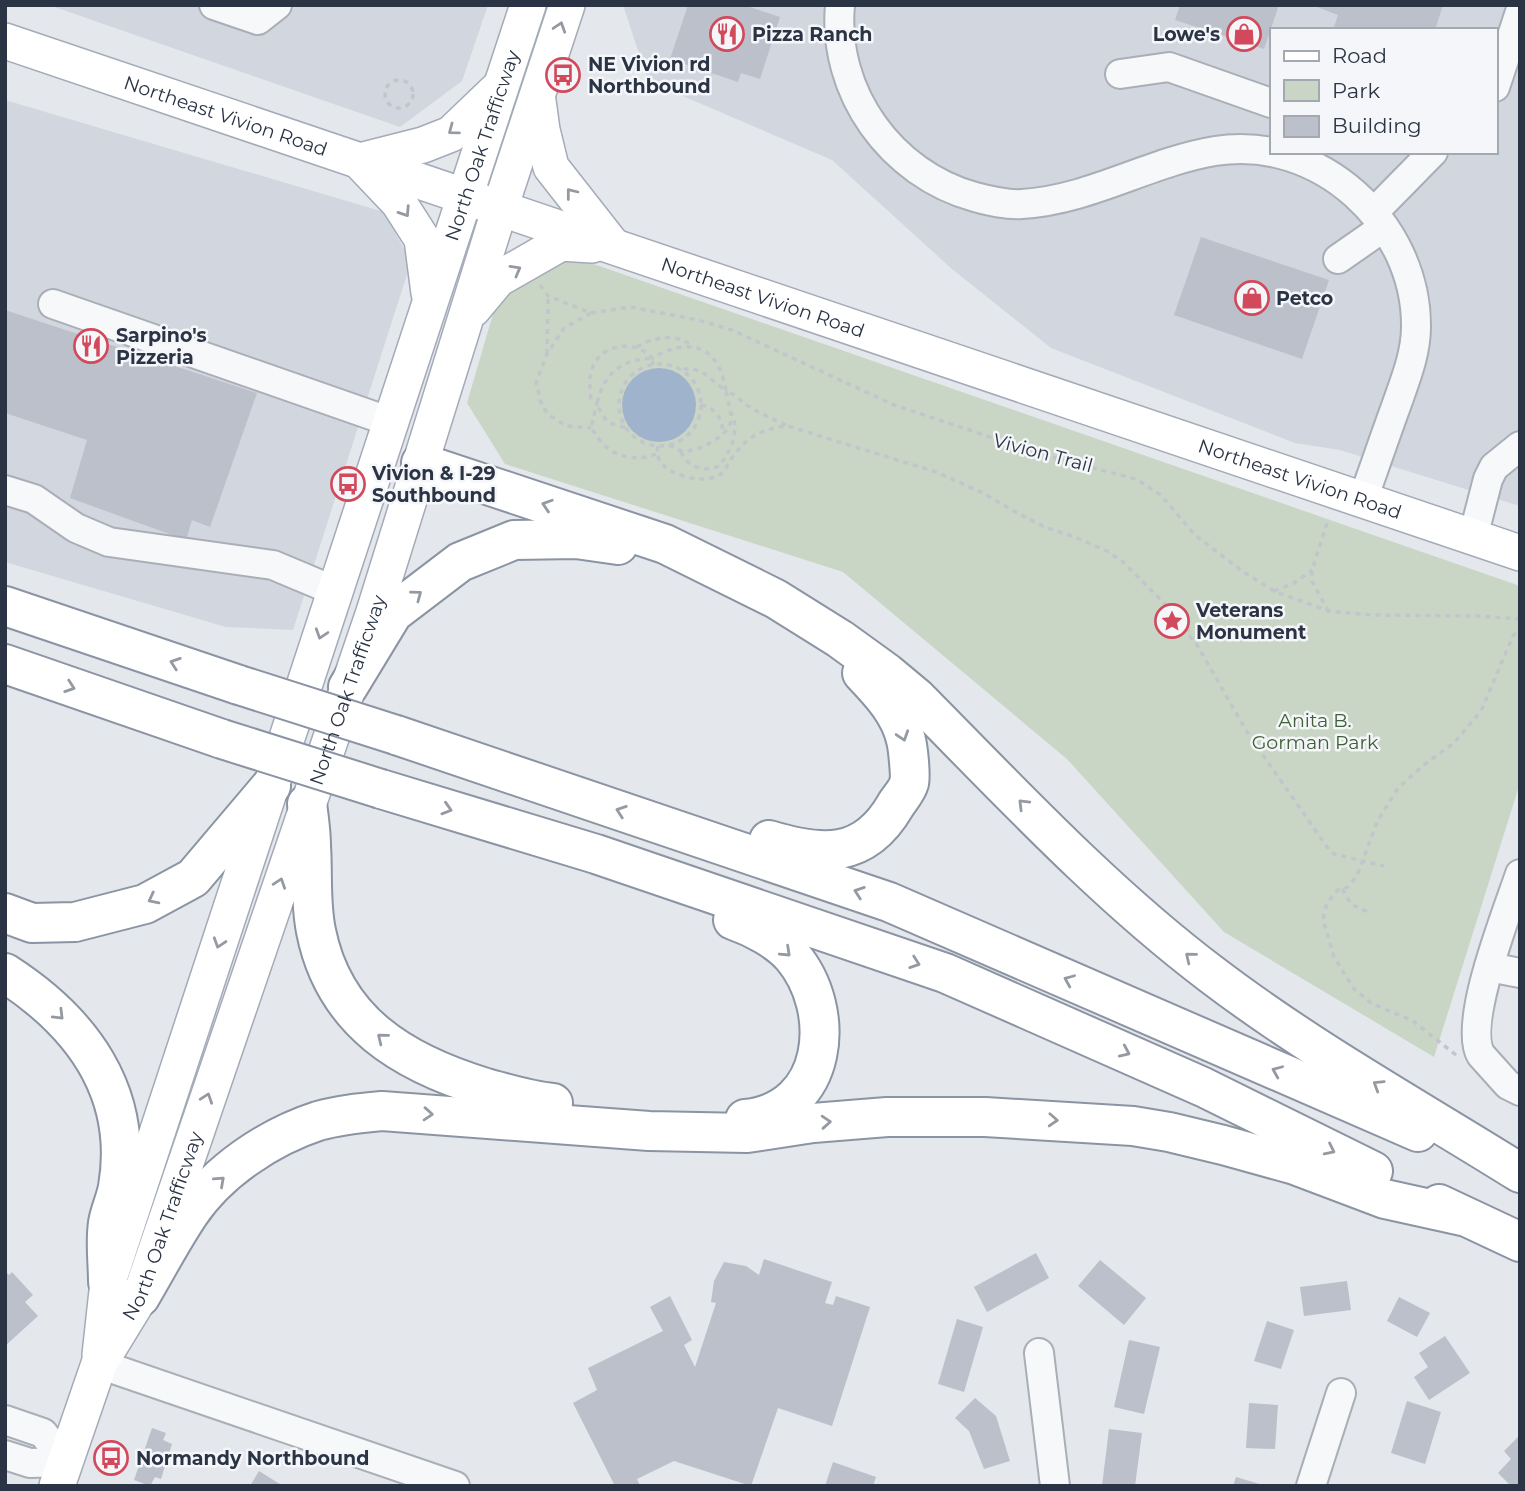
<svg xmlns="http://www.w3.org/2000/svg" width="1525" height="1491" font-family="Montserrat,sans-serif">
	<rect width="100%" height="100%" fill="#e4e7ec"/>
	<g fill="#d2d6de" fill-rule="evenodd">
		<polygon points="49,5 488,5 462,81 400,127"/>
		<path d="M 623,5 L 1520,5 L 1520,506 L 1340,450 L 1295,443 L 1051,348 L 952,269 L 832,160 L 648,81 ZM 1271,30 L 1495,30 L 1495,152 L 1271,152 Z"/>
		<polygon points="5,100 384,212 411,262 293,630 226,627 5,562"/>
	</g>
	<polygon fill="#c9d6c5" points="556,251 1520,586 1520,783 1434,1057 1224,932 1067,759 843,572 505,464 467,403 500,290"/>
	<circle fill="#9fb4cc" cx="659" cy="405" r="37"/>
	<g fill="#bbc0ca">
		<polygon points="688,5 744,5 780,17 760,79 741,73 738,82 670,59"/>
		<polygon points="1180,5 1279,5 1264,49 1175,20"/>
		<polygon points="1312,5 1443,5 1435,30 1333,30 1338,15"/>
		<polygon points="1201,237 1329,280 1302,359 1174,315"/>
		<polygon points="5,310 257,393 210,527 192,520 186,540 70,498 87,440 5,413"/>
		<polygon points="1036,1253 1049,1278 987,1312 974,1287"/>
		<polygon points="764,1259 832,1282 825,1303 833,1305 836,1296 870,1307 832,1426 778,1408 751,1486 674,1461 637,1479 640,1486 615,1486 573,1403 597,1390 588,1368 663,1331 650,1307 670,1296 692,1340 684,1345 695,1367 716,1303 711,1302 714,1281 724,1262 746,1266 759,1275"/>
		<polygon points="1100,1260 1146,1298 1124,1325 1078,1286"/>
		<polygon points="5,1271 9,1275 12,1272 33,1295 25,1302 38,1316 5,1346"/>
		<polygon points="1347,1281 1351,1310 1304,1316 1300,1287"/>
		<polygon points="1399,1297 1430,1313 1417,1337 1387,1321"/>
		<polygon points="957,1319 983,1327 964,1392 938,1384"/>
		<polygon points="1267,1321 1294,1330 1281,1369 1254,1361"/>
		<polygon points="1445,1336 1470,1373 1429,1400 1414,1377 1428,1367 1419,1353"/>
		<polygon points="1129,1340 1160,1347 1144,1414 1114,1407"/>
		<polygon points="975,1398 996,1416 1010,1461 984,1469 969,1431 955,1418"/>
		<polygon points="1407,1401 1441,1412 1425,1464 1391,1453"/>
		<polygon points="1249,1403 1278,1405 1275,1449 1246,1448"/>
		<polygon points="152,1428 166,1433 163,1440 172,1444 161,1479 155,1477 150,1486 134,1480"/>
		<polygon points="1109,1429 1142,1433 1135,1486 1102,1486"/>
		<polygon points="1520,1435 1520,1486 1511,1486 1498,1473 1511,1459 1504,1451"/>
		<polygon points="833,1462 876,1477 873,1486 825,1486"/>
		<polygon points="259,1471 283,1486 250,1486"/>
		<polygon points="1236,1477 1263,1485 1263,1486 1233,1486"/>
	</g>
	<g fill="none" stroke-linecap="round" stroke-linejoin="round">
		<g stroke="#a9aeb7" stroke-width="32">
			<g id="minor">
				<polyline points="214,5 258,20 277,5"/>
				<path d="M 840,5 C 832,92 891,174 975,197 C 990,201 1006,205 1022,204 C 1090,200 1149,162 1215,151 C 1319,134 1417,224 1416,327 C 1416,355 1404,383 1395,409 C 1384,439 1374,469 1363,499"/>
				<polyline points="1120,74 1169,67 1271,103"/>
				<polyline points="1495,87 1520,12"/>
				<polyline points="1374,212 1433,152"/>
				<polyline points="1338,259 1384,227"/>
				<polyline points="53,304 391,422"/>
				<polyline points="5,490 34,499 76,528 109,542 273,565 335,591"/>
				<polyline points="1473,537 1488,479 1494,467 1520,446"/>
				<path d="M 1520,874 C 1508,910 1462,1024 1481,1055 L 1508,1085 L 1520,1091"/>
				<polyline points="1489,967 1520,973"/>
				<polyline points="1039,1353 1055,1486"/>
				<polyline points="99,1364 455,1486"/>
				<polyline points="5,1420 43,1433 65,1462"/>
				<polyline points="5,1455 30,1463 65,1462"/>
				<polyline points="1311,1486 1341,1393"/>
			</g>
		</g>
		<g stroke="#a3abb8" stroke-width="38">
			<g id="major">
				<path id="s1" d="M 5,41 L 1520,553"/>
				<polyline points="538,101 542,130 551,167 613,246"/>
				<polyline points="360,161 423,145 451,134 498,89"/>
				<polyline points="362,164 399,203 422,239 429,293"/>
				<polyline points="473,309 498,279 561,243 592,245"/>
				<path id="s2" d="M 100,1355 L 108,1282 L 528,5"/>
				<path id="s3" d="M 57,1486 L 99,1364 L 140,1297 L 374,612 L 500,208 L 567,5"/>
			</g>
		</g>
		<g stroke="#8b94a3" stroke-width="42">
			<g id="highway">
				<path d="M 421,463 L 665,544 L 776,599 L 840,639 L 887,673 L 917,698 C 1012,794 1104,893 1211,974 C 1308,1048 1416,1108 1520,1173"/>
				<polyline points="5,606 239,685"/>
				<polyline points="5,664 222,739"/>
				<polyline points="348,687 393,613 460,562 514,540 576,539 618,545"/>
				<polyline points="396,735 889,902 1418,1132"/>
				<polyline points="381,789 596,854 945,973 1203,1087 1373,1171"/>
				<path d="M 307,804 C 309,818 311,832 311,846 C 313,875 310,902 316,931 C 334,1022 403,1063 486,1088 C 508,1094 530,1101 553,1103"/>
				<path d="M 769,840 C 822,856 864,859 895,806 C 899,799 907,791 909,783 C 911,776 908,748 906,740 C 900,713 881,693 862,673"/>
				<polyline points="5,913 32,923 75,922 145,904 193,878 271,786"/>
				<path d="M 733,920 C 753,927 778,940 792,956 C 838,1010 829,1111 745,1119"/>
				<path d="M 5,973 C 81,1022 134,1092 118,1187 C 116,1199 110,1211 108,1223 C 105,1242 108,1263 108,1282"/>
				<polyline points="1439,1204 1520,1242"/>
				<path d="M 140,1297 C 156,1270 171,1241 189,1214 C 218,1171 269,1137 318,1121 C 338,1115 360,1113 382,1111 L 649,1131 L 747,1133 L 813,1123 L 887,1117 L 985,1117 L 1133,1126 L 1169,1132 L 1223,1145 L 1295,1165 L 1385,1199 L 1462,1216"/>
			</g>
		</g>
		<g stroke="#c2c5cb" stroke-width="3.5" stroke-dasharray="5 5" stroke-linecap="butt">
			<circle cx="399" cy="94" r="14"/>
			<polyline points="540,285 548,296 591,313 630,307 698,320 732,330 894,405 1047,456 1136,479 1161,495 1195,535 1242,571 1274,591 1328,611 1372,615 1476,616 1520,619"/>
			<polyline points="591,313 564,328 547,354 536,382 542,407 552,417 567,426 591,428"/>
			<path d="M 637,347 C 653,337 678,332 693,347"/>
			<polyline points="547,354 548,296"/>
			<circle cx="660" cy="405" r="41"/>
			<path d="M 701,405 C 716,408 722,418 723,433"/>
			<path d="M 625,427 C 608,425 603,419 597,403 C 605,372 621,360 652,358 L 653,365"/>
			<path d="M 669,445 C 674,448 679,451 684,451 C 697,452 726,437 730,424 C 733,414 728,402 726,391 C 712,381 700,364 681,370"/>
			<path d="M 658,446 C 651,472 696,484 716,477 C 723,474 726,467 730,461 C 744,438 762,428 788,426 L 936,472 L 983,493 L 1019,514 L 1047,528 L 1075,537 L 1107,551 L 1122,561 L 1167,606 L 1178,607 L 1186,613 L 1189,624 L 1187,633 L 1197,645 L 1247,732 L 1327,847 L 1334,854 L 1384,866"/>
			<path d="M 681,452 C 688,468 704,472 719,466 C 730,452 740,432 732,414"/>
			<path d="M 656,454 C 641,461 619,458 606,447 C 600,442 596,434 591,428 L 597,403 L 591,399 C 590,390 589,381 591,372 C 598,344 634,338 652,358 C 691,336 719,346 726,391 C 736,394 741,402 750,407 C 761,414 773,419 786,425"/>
			<polyline points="1327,523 1312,570 1312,581 1328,611"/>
			<polyline points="1274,591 1294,583 1312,570"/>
			<polyline points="1342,889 1351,904 1370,913"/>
			<polyline points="1456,1055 1413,1021 1371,1003 1354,989 1334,957 1323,919 1327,903 1338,890 1348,887 1357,876 1377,822 1398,788 1425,764 1454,743 1481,711 1513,636 1520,629"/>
		</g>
		<use href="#minor" stroke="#f7f8fa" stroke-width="28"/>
		<use href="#major" stroke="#fff" stroke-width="35"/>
		<use href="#highway" stroke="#fff" stroke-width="38"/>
		<g stroke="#8b94a3" stroke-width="42" stroke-linecap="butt">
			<g id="highway-bridge">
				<polyline points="239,685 396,735"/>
				<polyline points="222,739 381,789"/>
			</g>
		</g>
		<use href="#highway-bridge" stroke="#fff" stroke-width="38"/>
	</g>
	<defs><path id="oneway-chevron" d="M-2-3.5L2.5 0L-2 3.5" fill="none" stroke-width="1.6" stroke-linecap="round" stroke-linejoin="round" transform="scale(1.75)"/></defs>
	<g stroke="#959aa2">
		<use href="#oneway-chevron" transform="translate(560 27) rotate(-72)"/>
		<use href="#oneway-chevron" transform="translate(453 130) rotate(143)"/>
		<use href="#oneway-chevron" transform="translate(571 193) rotate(-128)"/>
		<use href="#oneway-chevron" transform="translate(405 212) rotate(57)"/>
		<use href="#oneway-chevron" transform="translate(516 270) rotate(-29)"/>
		<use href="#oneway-chevron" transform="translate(547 505) rotate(-162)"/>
		<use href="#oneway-chevron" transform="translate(417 595) rotate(-37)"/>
		<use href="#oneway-chevron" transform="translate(321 634) rotate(108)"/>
		<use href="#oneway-chevron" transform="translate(175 663) rotate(-161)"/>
		<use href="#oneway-chevron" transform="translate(70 687) rotate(19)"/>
		<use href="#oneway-chevron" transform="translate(903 736) rotate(72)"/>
		<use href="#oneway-chevron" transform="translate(1023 804) rotate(-135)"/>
		<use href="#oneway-chevron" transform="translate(447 809) rotate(17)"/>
		<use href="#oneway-chevron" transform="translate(621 811) rotate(-161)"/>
		<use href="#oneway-chevron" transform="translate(280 883) rotate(-71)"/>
		<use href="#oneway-chevron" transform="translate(859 892) rotate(-161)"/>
		<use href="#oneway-chevron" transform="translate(153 899) rotate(153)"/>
		<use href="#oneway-chevron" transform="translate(219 943) rotate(108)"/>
		<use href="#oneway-chevron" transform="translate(786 952) rotate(43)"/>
		<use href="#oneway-chevron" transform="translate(1190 957) rotate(-141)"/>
		<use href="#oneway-chevron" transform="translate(915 963) rotate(19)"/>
		<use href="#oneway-chevron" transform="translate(1069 980) rotate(-157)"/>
		<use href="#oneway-chevron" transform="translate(59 1015) rotate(45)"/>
		<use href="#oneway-chevron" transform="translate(382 1038) rotate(-141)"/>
		<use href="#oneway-chevron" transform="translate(1125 1052) rotate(24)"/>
		<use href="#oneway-chevron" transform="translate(1277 1071) rotate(-157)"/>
		<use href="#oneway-chevron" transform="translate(1378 1085) rotate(-148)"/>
		<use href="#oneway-chevron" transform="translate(207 1098) rotate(-71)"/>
		<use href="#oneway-chevron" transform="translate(428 1114) rotate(4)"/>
		<use href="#oneway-chevron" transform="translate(1053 1120) rotate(3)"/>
		<use href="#oneway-chevron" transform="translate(826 1122) rotate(-4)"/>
		<use href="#oneway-chevron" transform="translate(1330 1150) rotate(26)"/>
		<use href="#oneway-chevron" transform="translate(220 1181) rotate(-42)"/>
	</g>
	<defs>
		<g id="restaurant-ring" transform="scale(1.75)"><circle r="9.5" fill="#f4f6f9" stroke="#d1495b" stroke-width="1.5"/><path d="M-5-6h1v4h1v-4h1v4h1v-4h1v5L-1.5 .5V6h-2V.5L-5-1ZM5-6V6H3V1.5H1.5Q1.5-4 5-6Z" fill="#d1495b"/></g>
		<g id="shop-ring" transform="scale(1.75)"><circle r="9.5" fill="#f4f6f9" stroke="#d1495b" stroke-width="1.5"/><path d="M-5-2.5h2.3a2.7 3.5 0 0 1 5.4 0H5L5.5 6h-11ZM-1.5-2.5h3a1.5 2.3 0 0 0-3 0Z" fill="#d1495b"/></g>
		<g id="bus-ring" transform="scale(1.75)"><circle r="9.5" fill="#f4f6f9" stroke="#d1495b" stroke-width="1.5"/><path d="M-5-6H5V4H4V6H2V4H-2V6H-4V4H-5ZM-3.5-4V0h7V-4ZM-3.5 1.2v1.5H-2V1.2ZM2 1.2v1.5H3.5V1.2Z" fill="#d1495b"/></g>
		<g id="sight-ring" transform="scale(1.75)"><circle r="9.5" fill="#f4f6f9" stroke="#d1495b" stroke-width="1.5"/><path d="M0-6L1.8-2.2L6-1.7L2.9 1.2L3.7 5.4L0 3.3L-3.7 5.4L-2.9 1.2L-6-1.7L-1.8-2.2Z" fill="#d1495b"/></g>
	</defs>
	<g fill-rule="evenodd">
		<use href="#restaurant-ring" x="727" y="34"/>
		<use href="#shop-ring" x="1244" y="34"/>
		<use href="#bus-ring" x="563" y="75"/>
		<use href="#shop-ring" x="1252" y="298"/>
		<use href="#restaurant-ring" x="91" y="346"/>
		<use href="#bus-ring" x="348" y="484"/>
		<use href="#sight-ring" x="1172" y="621"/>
		<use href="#bus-ring" x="111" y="1458"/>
	</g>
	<g text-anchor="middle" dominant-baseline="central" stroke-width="5" stroke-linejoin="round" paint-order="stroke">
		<g font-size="19" font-weight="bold" fill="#2b3445" stroke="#f4f6f9" text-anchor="start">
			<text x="752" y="34">Pizza Ranch</text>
			<text x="1220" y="34" text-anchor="end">Lowe's</text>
			<text x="588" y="64">NE Vivion rd<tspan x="588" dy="22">Northbound</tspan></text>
			<text x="1276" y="298">Petco</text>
			<text x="116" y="335">Sarpino's<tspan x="116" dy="22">Pizzeria</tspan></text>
			<text x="372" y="473">Vivion &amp; I-29<tspan x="372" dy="22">Southbound</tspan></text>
			<text x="1196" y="610">Veterans<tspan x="1196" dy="22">Monument</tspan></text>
			<text x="136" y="1458">Normandy Northbound</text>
		</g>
		<g font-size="19" fill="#2b3445" stroke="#f4f6f9">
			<text stroke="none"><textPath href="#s1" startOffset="233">Northeast Vivion Road</textPath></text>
			<text stroke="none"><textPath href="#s2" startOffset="1270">North Oak Trafficway</textPath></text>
			<text stroke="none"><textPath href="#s1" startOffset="800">Northeast Vivion Road</textPath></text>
			<text transform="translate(1043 453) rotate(15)">Vivion Trail</text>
			<text stroke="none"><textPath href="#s1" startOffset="1367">Northeast Vivion Road</textPath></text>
			<text stroke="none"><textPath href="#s3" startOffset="849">North Oak Trafficway</textPath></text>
			<text stroke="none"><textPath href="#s3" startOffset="282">North Oak Trafficway</textPath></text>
		</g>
		<g font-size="19" fill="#3f6138" stroke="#f4f6f9">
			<text x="1315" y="720">Anita B.<tspan x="1315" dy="22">Gorman Park</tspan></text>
		</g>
	</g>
	<rect width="1525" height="1491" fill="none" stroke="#2b3445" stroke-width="14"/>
	<rect x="1270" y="28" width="228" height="126" fill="#f4f6f9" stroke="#a4a8b1" stroke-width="2"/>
	<rect x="1284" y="51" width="35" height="10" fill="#ffffff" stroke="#a4a8b1" stroke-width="2"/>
	<text x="1332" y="63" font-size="21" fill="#2b3445">Road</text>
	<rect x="1284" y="80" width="35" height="21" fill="#c9d6c5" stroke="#a4a8b1" stroke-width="2"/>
	<text x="1332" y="98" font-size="21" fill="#2b3445">Park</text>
	<rect x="1284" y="116" width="35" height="21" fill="#bbc0ca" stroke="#a4a8b1" stroke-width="2"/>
	<text x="1332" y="133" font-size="21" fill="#2b3445">Building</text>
</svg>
